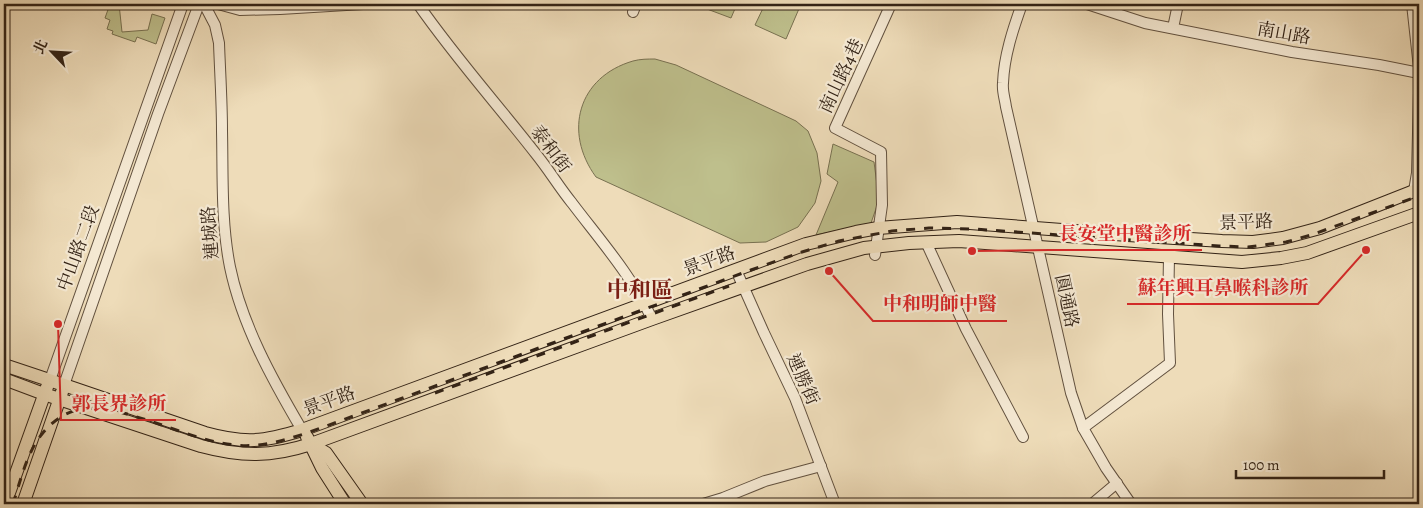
<svg xmlns="http://www.w3.org/2000/svg" width="1423" height="508" font-family="Alegreya,'Noto Serif TC',serif">
	<rect width="100%" height="100%" fill="#eedcb9"/>
	<filter id="stains"><feTurbulence type="fractalNoise" baseFrequency=".004" numOctaves="4"/><feColorMatrix values="0 0 0 0 .2 0 0 0 0 .09 0 0 0 0 .02 0 0 0 .5 -.17"/></filter>
	<radialGradient id="worn" r=".72"><stop offset=".6" stop-color="#630" stop-opacity="0"/><stop offset="1" stop-color="#630" stop-opacity=".3"/></radialGradient>
	<g fill="#bebf8c" stroke="#787151">
		<polygon points="110,4 119,4 122,32 148,30 152,14 165,18 156,44 137,37 135,42 112,34 113,31 107,29 110,20 105,18"/>
		<polygon points="709,4 737,4 731,18 707,9"/>
		<polygon points="765,4 801,4 786,39 755,25"/>
		<path d="M 655,59 L 676,65 L 779,113 L 796,121 L 808,131 L 817,153 L 821,181 L 815,203 L 798,227 L 766,242 L 740,243 L 596,177 C 563,132 578,77 633,61 C 640,59 648,59 655,59 Z"/>
		<polygon points="833,144 874,162 879,200 871,223 816,235 838,182 827,174"/>
	</g>
	<g fill="none" stroke-linecap="round" stroke-linejoin="round">
		<g stroke="#62513f" stroke-width="12">
			<g id="minor">
				<path d="M 204,4 L 215,25 L 219,43 C 220,72 222,102 222,131 C 223,176 221,222 230,267 C 242,325 272,379 302,430"/>
				<polyline points="218,4 240,10 280,9 363,4"/>
				<path d="M 418,4 C 454,56 497,104 536,154 C 549,170 559,187 572,203 C 600,240 632,276 652,319"/>
				<path d="M 1022,4 C 1013,29 1004,56 1003,83 C 1002,91 1005,99 1006,107 L 1071,393 L 1083,428 L 1106,468 L 1131,504"/>
				<polyline points="1087,4 1145,23 1292,52 1379,65 1419,73"/>
				<polyline points="1412,4 1419,68"/>
				<polyline points="633,12 636,4"/>
				<polyline points="1173,28 1178,4"/>
				<polyline points="1414,191 1417,173 1419,93"/>
				<polyline points="926,242 966,329 1023,437"/>
				<polyline points="875,255 882,205 881,152 835,128 891,4"/>
				<polyline points="736,270 764,333 795,398 835,504"/>
				<polyline points="50,380 183,4"/>
				<polyline points="64,385 158,114 199,4"/>
				<polyline points="1083,428 1170,363 1168,314 1169,257"/>
				<polyline points="703,504 723,498 765,481 821,466"/>
				<polyline points="1092,504 1117,483"/>
			</g>
		</g>
		<g stroke="#332316" stroke-width="14">
			<g id="major">
				<path d="M 4,365 L 64,385 L 205,433 C 245,444 263,442 302,430 L 806,244 L 856,232 L 878,228 L 957,222 L 1128,235 L 1222,241 L 1253,242 L 1283,238 L 1320,228 L 1419,189"/>
				<path d="M 4,379 L 44,394 L 201,446 C 242,457 271,457 311,444 L 652,319 L 807,264 L 864,248 L 909,243 L 959,241 L 1242,262 L 1281,258 L 1307,253 L 1419,213"/>
				<polyline points="307,437 322,468 345,504"/>
				<polyline points="311,444 326,453 362,504"/>
				<polyline points="5,504 47,387"/>
				<polyline points="23,504 62,392"/>
			</g>
		</g>
		<use href="#minor" stroke="#f4e8d2" stroke-width="10"/>
		<use href="#major" stroke="#eedcb9" stroke-width="12"/>
		<g stroke="#332316" stroke-width="3" stroke-dasharray="9 9" stroke-linecap="butt">
			<polyline points="435,393 729,286"/>
			<path d="M 13,504 C 20,482 27,452 42,434 C 73,396 107,408 147,420 C 175,429 205,442 235,445 C 261,448 285,440 310,432 L 751,270 L 802,252 L 839,241 L 892,231 L 929,228 L 973,229 L 1219,246 L 1248,247 L 1286,242 L 1311,235 L 1419,196"/>
		</g>
	</g>
	<g text-anchor="middle" dominant-baseline="central" stroke-width="4.5" stroke-linejoin="round" paint-order="stroke">
		<g font-size="18" fill="#332316" stroke="#f4e8d2">
			<text transform="translate(1284 33) rotate(10)">南山路</text>
			<text transform="translate(841 76) rotate(-65)">南山路4巷</text>
			<text transform="translate(551 149) rotate(53)">泰和街</text>
			<text transform="translate(1246 222) rotate(-2)">景平路</text>
			<text transform="translate(210 233) rotate(-95)">連城路</text>
			<text transform="translate(78 248) rotate(-70)">中山路二段</text>
			<text transform="translate(709 261) rotate(-20)">景平路</text>
			<text transform="translate(1067 301) rotate(78)">圓通路</text>
			<text transform="translate(803 379) rotate(66)">連勝街</text>
			<text transform="translate(329 401) rotate(-20)">景平路</text>
		</g>
		<g font-size="22" font-weight="bold" fill="#7a1f14" stroke="#f4e8d2">
			<text x="640" y="290">中和區</text>
		</g>
	</g>
	<path fill="none" stroke="#d62828" stroke-width="2" d="M972 251L1049 250H1202M1366 250L1318 304H1127M829 271L873 321H1007M58 324L61 420H176"/>
	<g fill="#d62828" stroke="#f4e8d2" stroke-width="2">
		<circle cx="972" cy="251" r="5"/>
		<circle cx="1366" cy="250" r="5"/>
		<circle cx="829" cy="271" r="5"/>
		<circle cx="58" cy="324" r="5"/>
	</g>
	<g font-size="19" text-anchor="middle" font-weight="bold" fill="#d62828" stroke="#f4e8d2" stroke-width="4.5" stroke-linejoin="round" paint-order="stroke">
		<text x="1125" y="240">長安堂中醫診所</text>
		<text x="1223" y="294">蘇年興耳鼻喉科診所</text>
		<text x="940" y="310">中和明師中醫</text>
		<text x="119" y="410">郭長界診所</text>
	</g>
	<rect width="1423" height="508" fill="none" stroke="#eedcb9" stroke-width="20"/>
	<rect x="5" y="5" width="1413" height="498" fill="none" stroke="#332316" stroke-width="2.5"/>
	<rect x="10" y="10" width="1403" height="488" fill="none" stroke="#332316"/>
	<g transform="translate(52 52) rotate(295)" stroke="#f4e8d2" stroke-width="4" paint-order="stroke">
	<path d="M0-4L9 19L0 12L-9 19Z" fill="#332316"/>
	<text y="-8" font-size="14" font-weight="bold" text-anchor="middle" fill="#332316">北</text>
	</g>
	<path d="M1236 470v8h148v-8" fill="none" stroke="#332316" stroke-width="2.5"/>
	<text x="1243" y="470" font-size="15" fill="#332316" stroke="#f4e8d2" stroke-width="4" paint-order="stroke">100 m</text>
	<rect width="100%" height="100%" filter="url(#stains)"/>
	<rect width="100%" height="100%" fill="url(#worn)"/>
</svg>
